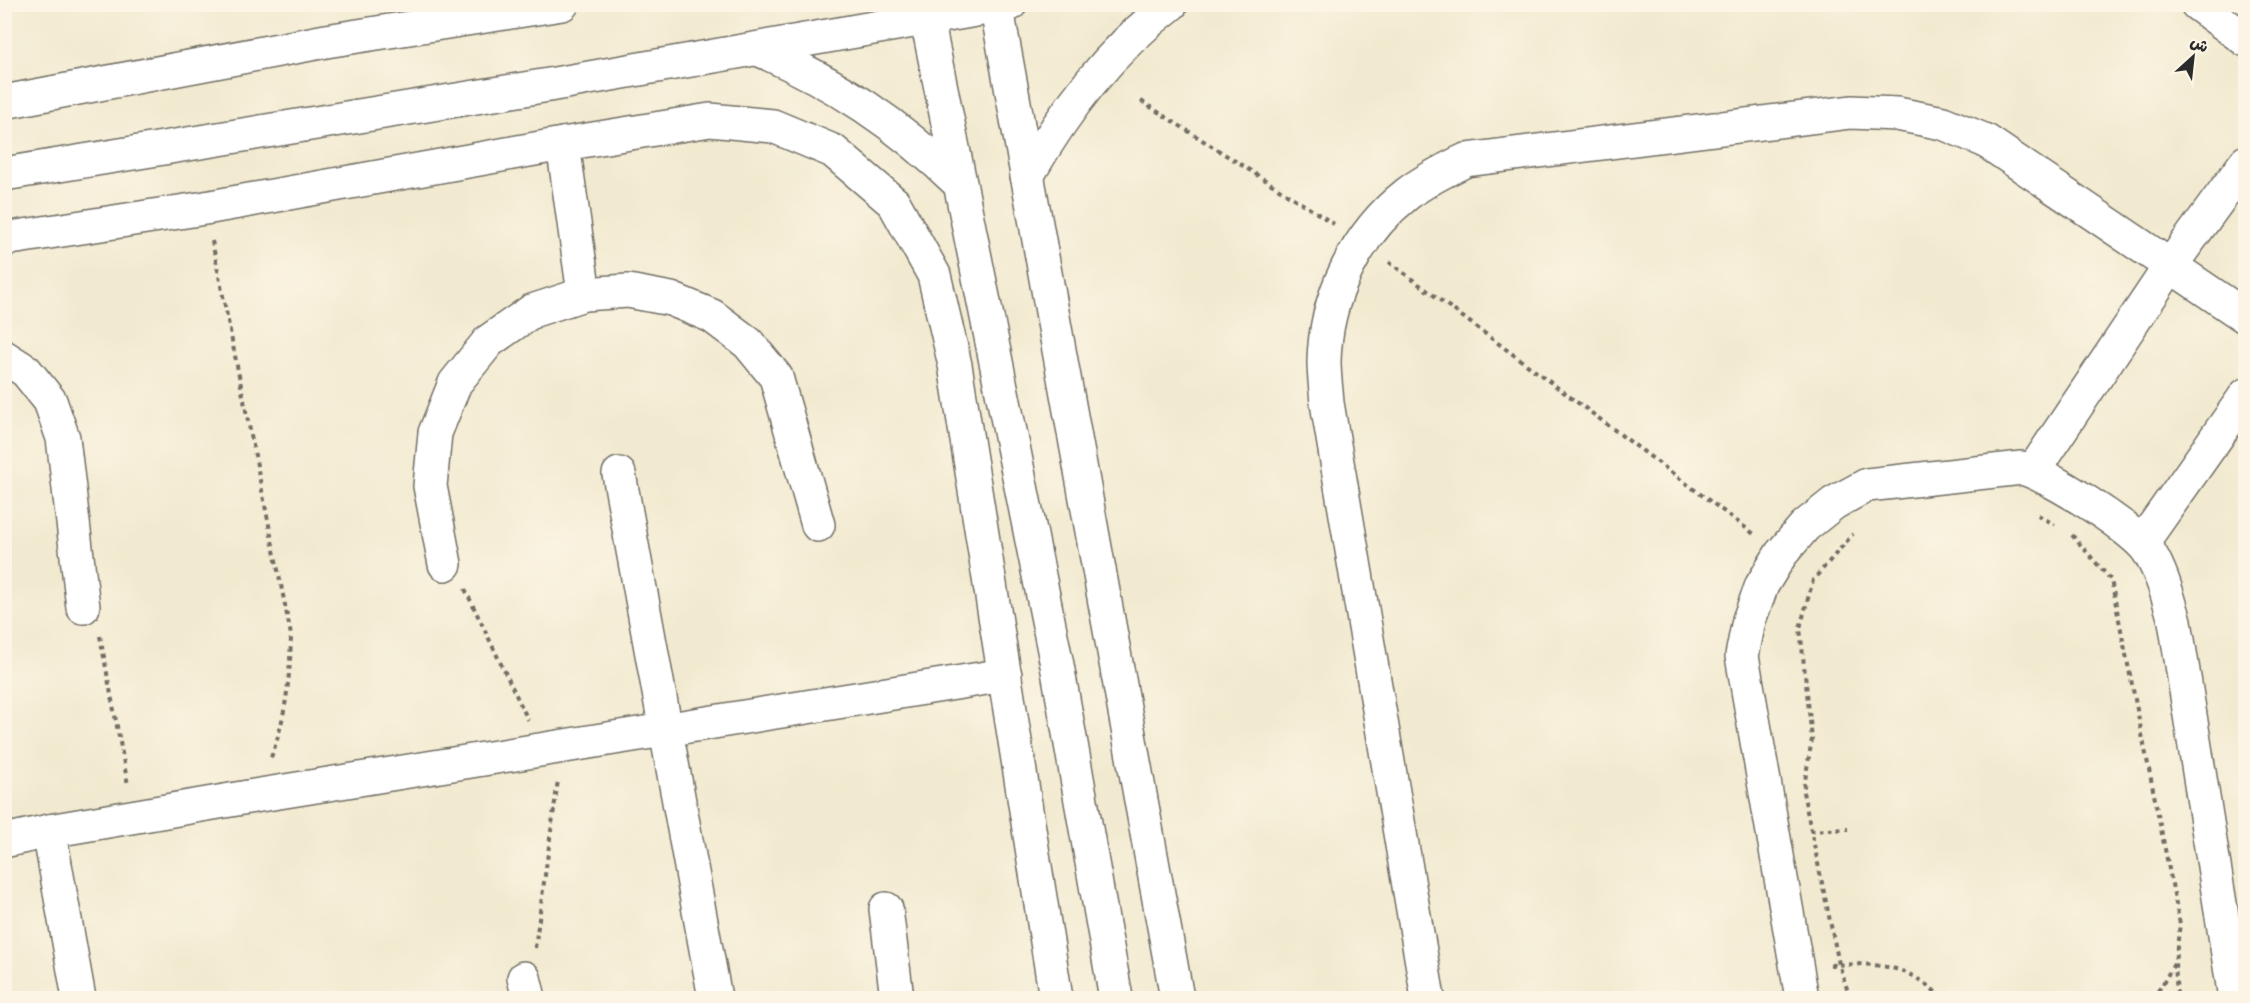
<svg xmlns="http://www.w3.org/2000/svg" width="2250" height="1003" font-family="Itim,'Playpen Sans Arabic',sans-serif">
	<rect width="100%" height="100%" fill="#fcf5e5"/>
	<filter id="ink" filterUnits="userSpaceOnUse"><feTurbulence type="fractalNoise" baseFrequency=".0167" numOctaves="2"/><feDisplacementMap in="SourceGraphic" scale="12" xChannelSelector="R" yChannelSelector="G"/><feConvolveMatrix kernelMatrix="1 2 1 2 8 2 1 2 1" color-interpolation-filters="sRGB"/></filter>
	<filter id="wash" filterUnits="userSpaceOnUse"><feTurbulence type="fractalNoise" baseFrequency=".008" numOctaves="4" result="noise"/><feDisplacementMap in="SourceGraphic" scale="24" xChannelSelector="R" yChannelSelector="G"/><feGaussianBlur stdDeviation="1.35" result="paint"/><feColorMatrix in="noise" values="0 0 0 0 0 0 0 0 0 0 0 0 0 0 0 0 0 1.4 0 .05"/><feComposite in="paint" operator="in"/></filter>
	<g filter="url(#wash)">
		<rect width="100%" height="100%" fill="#f2ead0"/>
	</g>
	<g filter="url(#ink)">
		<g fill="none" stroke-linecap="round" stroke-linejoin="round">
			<g stroke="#716e65" stroke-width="36">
				<g id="minor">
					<polyline points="924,4 1057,665 1116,998"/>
					<polyline points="996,4 1177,998"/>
					<polyline points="2197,4 2246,40"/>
					<path d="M 758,49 C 838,84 897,123 960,184"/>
					<polyline points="4,102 326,41 562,4"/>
					<polyline points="563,144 584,294"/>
					<polyline points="4,174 549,85 1010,4"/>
					<path d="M 1027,176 C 1065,110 1110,50 1171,4"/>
					<polyline points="4,239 205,208 563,144 710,120 773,126 833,151 894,203 934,275 955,365 1056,998"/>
					<polyline points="4,357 26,371 50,401 63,438 83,607"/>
					<polyline points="2033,471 2171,265 2246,162"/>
					<polyline points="619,474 715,998"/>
					<polyline points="2142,543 2246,395"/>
					<polyline points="445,564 430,486 435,433 455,383 489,341 532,311 584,294 628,291 671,299 712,316 748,343 776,377 818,525"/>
					<polyline points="49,831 79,998"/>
					<polyline points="4,841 49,831 254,796 1005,675"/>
					<polyline points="886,909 897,998"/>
					<polyline points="524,978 529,998"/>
					<path d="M 1428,998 L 1327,403 C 1326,389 1324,375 1324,362 C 1325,298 1356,234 1407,194 C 1425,180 1445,170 1466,160 L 1851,112 L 1897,114 L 1943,123 L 1986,141 L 2246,317"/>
					<path d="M 1802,998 L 1742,656 L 1749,620 L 1762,585 L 1781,554 L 1805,526 L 1834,503 L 1867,485 L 2022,468 C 2047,474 2136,530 2149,552 C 2162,573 2168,597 2175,621 L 2235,998"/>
				</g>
			</g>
			<g stroke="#716e65" stroke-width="4" stroke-dasharray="4.5 4.5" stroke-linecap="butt">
				<polyline points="1141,101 1334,224"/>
				<path d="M 212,241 L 291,635 C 290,678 286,719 270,760"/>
				<polyline points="1389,262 1754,534"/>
				<polyline points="2038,515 2055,525"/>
				<polyline points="2072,535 2111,580 2180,924 2175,962 2177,998"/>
				<polyline points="465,589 528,720"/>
				<polyline points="100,636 128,785"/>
				<polyline points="1810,831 1848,829"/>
				<polyline points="535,948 558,780"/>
				<path d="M 1830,965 C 1877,963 1906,963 1942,998"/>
				<polyline points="1850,998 1839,964 1803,792 1812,739 1800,628 1813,580 1853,534"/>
				<polyline points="2152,998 2161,987 2175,962"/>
			</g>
			<use href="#minor" stroke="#fff" stroke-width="33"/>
		</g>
	</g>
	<rect width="2250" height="1003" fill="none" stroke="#fcf5e5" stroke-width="24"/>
	<g transform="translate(2193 57) rotate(27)" stroke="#fcf5e5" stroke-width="4.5" paint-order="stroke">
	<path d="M0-4.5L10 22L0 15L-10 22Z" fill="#2b2b2b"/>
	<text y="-9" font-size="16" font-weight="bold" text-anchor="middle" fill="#2b2b2b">ش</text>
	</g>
</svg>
